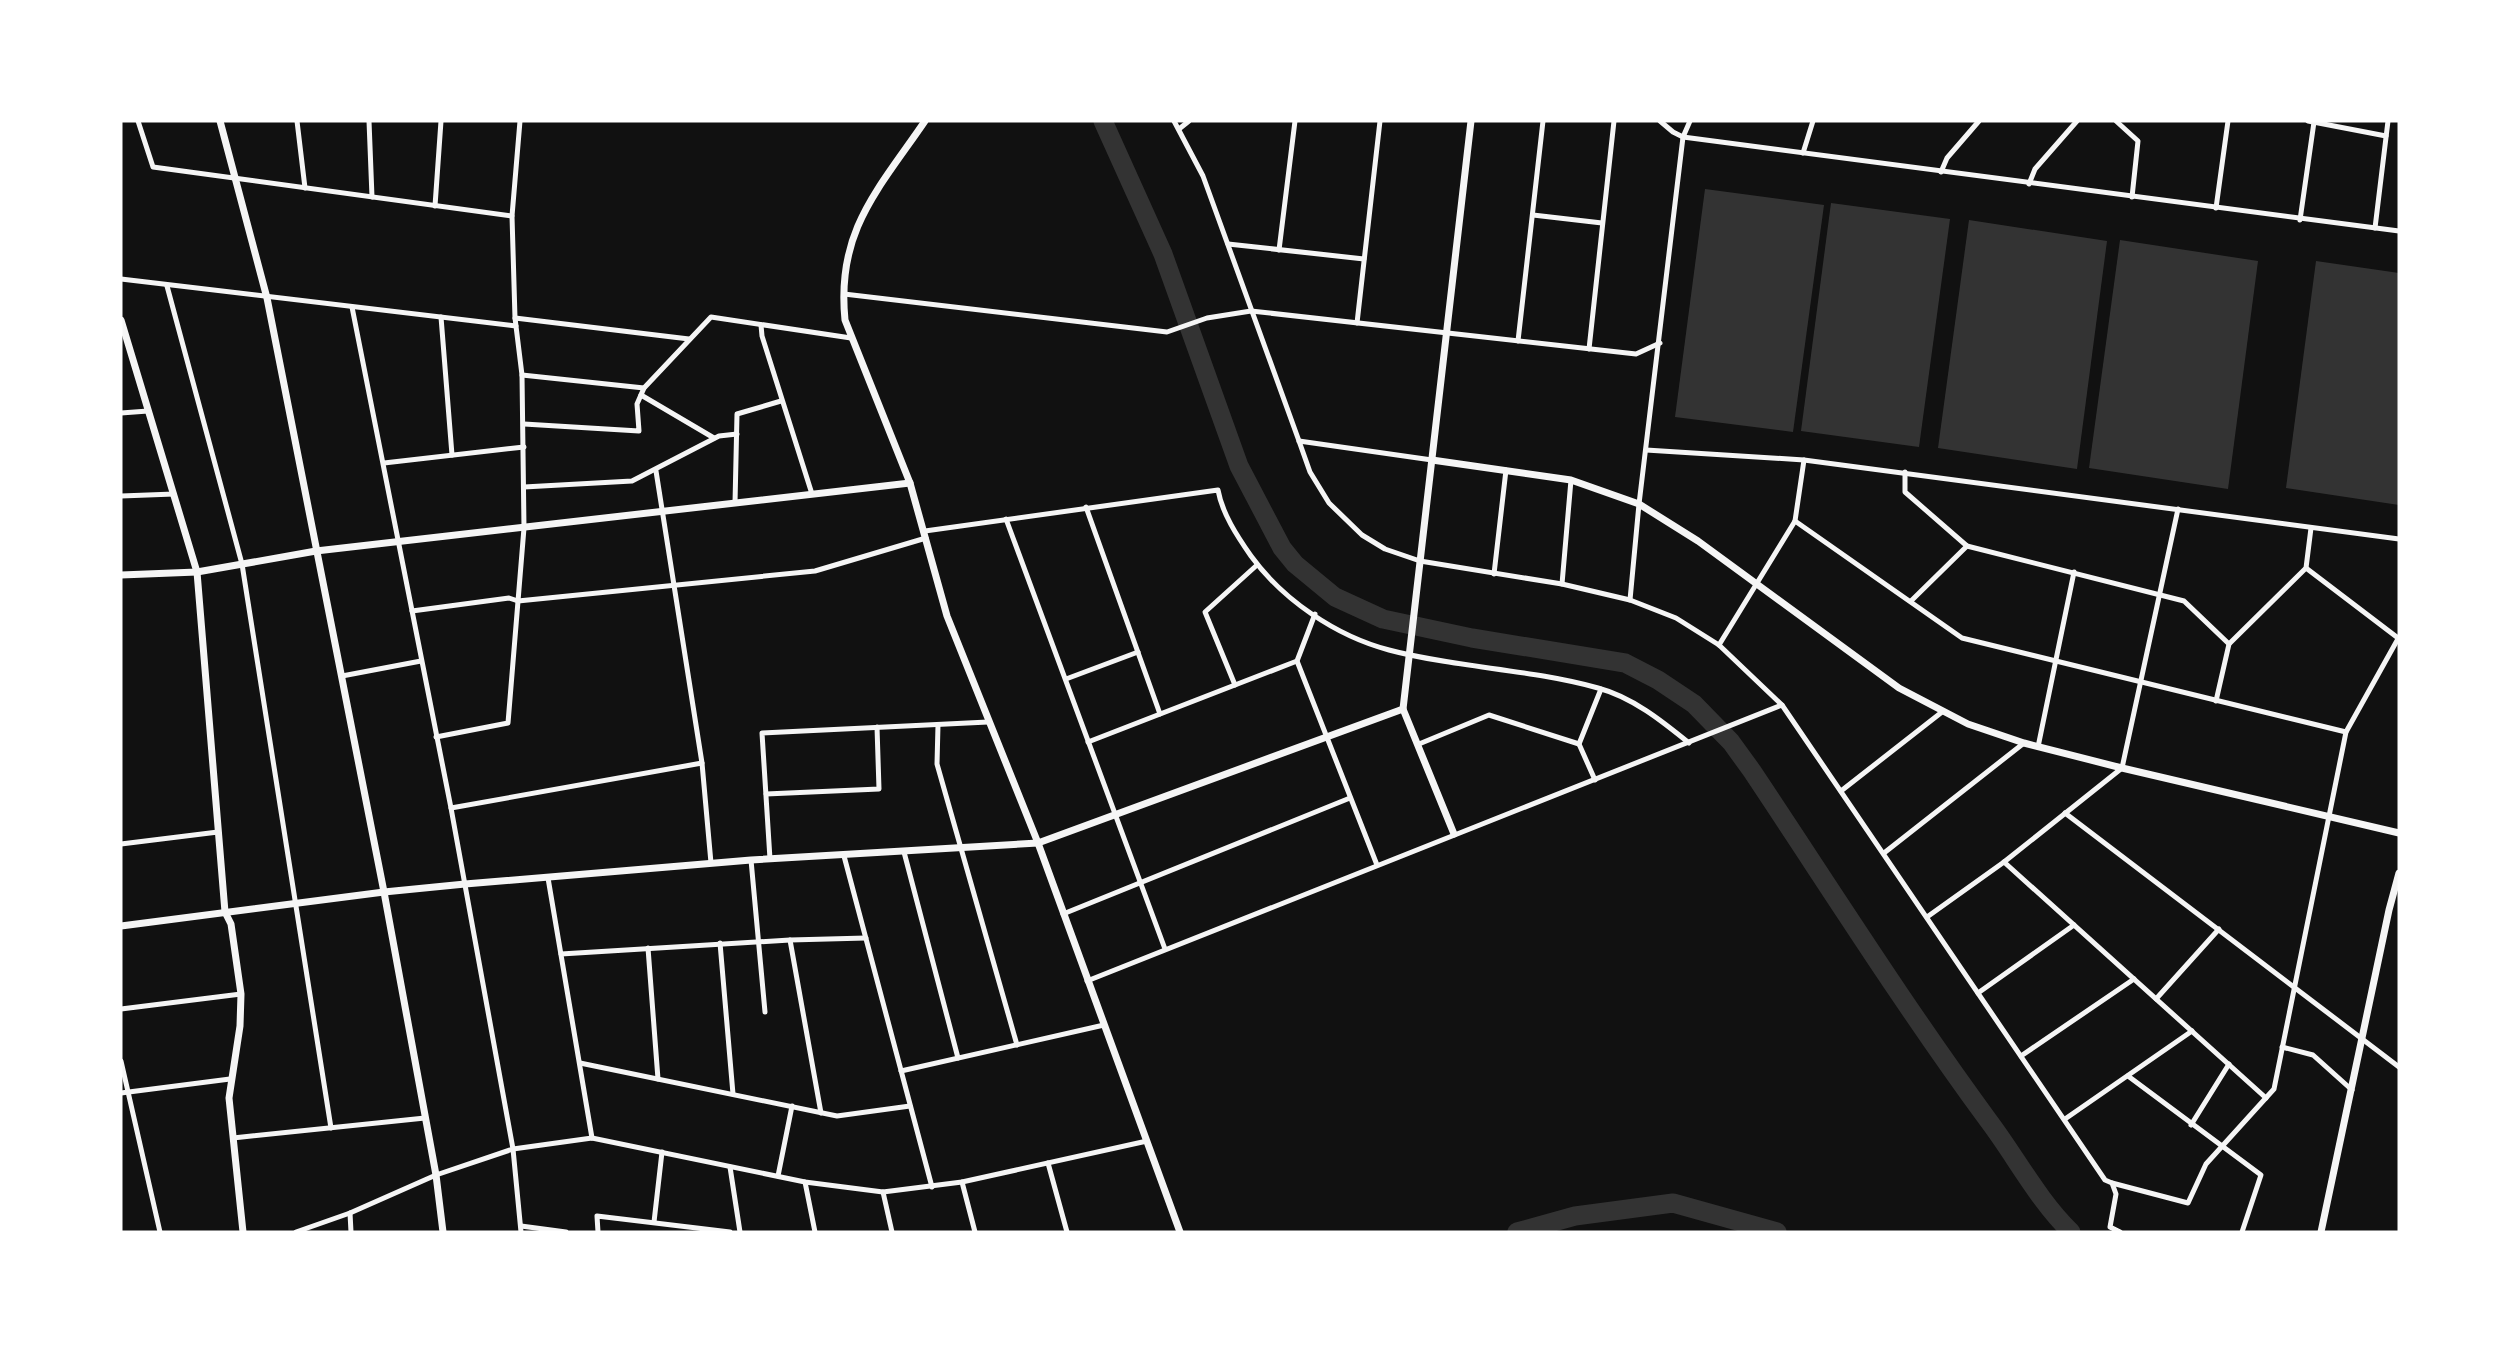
<svg xmlns="http://www.w3.org/2000/svg" width="2520" height="1353" font-family="'Source Sans 3',sans-serif">
	<rect width="100%" height="100%" fill="#111"/>
	<g fill="#333">
		<polygon points="1705,189 1824,205 1793,432 1675,417"/>
		<polygon points="1831,203 1950,219 1919,447 1801,431"/>
		<polygon points="1969,220 2107,241 2077,469 1938,448"/>
		<polygon points="2120,240 2258,261 2228,489 2089,468"/>
		<polygon points="2316,261 2399,273 2399,505 2286,488"/>
	</g>
	<g fill="none" stroke-linecap="round" stroke-linejoin="round">
		<g stroke="#333" stroke-width="19">
			<path d="M 1103,121 L 1163,254 L 1239,466 L 1282,548 L 1295,564 L 1335,597 L 1383,619 L 1472,638 L 1625,663 L 1658,680 L 1694,704 L 1731,742 L 1752,771 C 1830,888 1905,1007 1988,1120 C 2016,1157 2038,1200 2071,1232"/>
			<polyline points="1517,1232 1575,1216 1673,1203 1777,1232"/>
		</g>
		<g stroke="#f5f5f5" stroke-width="5">
			<polyline points="138,121 153,167 512,216"/>
			<polyline points="297,121 305,188"/>
			<polyline points="369,121 372,197"/>
			<polyline points="1174,121 1203,176 1299,441 1310,472 1329,503 1362,535 1385,549 1420,561 1562,584 1630,600 1676,618 1719,645 1782,705 2105,1180 2112,1183 2116,1194 2110,1227 2120,1232"/>
			<polyline points="1660,121 1673,132 1683,137 2399,231"/>
			<polyline points="2116,121 2138,141 2132,197"/>
			<polyline points="2308,121 2386,136"/>
			<polyline points="1179,129 1189,121"/>
			<polyline points="1803,153 1813,121"/>
			<polyline points="1941,172 1947,158 1979,121"/>
			<polyline points="2029,184 2035,169 2077,121"/>
			<polyline points="435,206 441,121"/>
			<polyline points="2216,208 2228,121"/>
			<polyline points="1533,215 1602,223"/>
			<polyline points="2300,220 2314,122"/>
			<polyline points="2375,228 2388,121"/>
			<polyline points="1228,244 1364,259"/>
			<polyline points="1279,250 1295,121"/>
			<polyline points="121,279 516,326"/>
			<polyline points="167,286 242,564 331,1128"/>
			<polyline points="844,294 1167,332 1207,318 1251,311 1636,354 1660,343"/>
			<polyline points="352,307 451,808 513,1149 521,1232"/>
			<polyline points="441,317 452,455"/>
			<polyline points="515,318 689,339"/>
			<polyline points="1357,323 1380,121"/>
			<polyline points="761,325 762,336 812,494"/>
			<polyline points="1518,341 1543,121"/>
			<polyline points="1589,349 1614,121"/>
			<polyline points="522,375 644,388"/>
			<polyline points="641,395 714,438"/>
			<polyline points="121,413 148,411"/>
			<polyline points="524,424 639,431 637,404 644,388 711,317 851,338"/>
			<polyline points="1299,441 1432,460"/>
			<polyline points="1646,450 1804,460 2399,539"/>
			<polyline points="384,463 524,447"/>
			<polyline points="656,471 702,763 711,863"/>
			<polyline points="1905,472 1905,492 1967,546 2184,601 2229,644"/>
			<polyline points="524,487 632,481 719,436 737,434"/>
			<polyline points="121,496 174,494"/>
			<polyline points="735,503 737,414 781,401"/>
			<polyline points="1086,507 1160,714"/>
			<polyline points="1006,519 1165,949"/>
			<polyline points="1795,521 1962,638 2346,732"/>
			<path d="M 925,531 L 1218,490 C 1222,513 1237,536 1251,556 C 1283,600 1336,636 1389,650 C 1457,668 1530,669 1598,688 C 1632,697 1662,721 1689,743"/>
			<polyline points="2306,568 2398,638"/>
			<polyline points="1494,574 1506,470"/>
			<polyline points="1562,584 1571,480"/>
			<polyline points="1630,600 1639,504 1683,137 1690,121"/>
			<polyline points="1911,601 1967,546"/>
			<polyline points="412,611 509,598 518,601 815,571 926,538"/>
			<polyline points="1315,614 1297,661 1377,865"/>
			<polyline points="1719,645 1795,521 1804,460"/>
			<polyline points="342,676 421,661"/>
			<polyline points="1066,679 1138,652"/>
			<polyline points="1235,685 1205,612 1257,565"/>
			<polyline points="2216,701 2229,644 2306,568 2311,528"/>
			<polyline points="938,725 937,764 1017,1045"/>
			<polyline points="436,737 508,723 524,528 522,375 515,318 512,216 520,121"/>
			<polyline points="1088,742 1297,661"/>
			<polyline points="1419,744 1489,715 1579,744"/>
			<polyline points="2038,747 2074,572"/>
			<polyline points="1595,780 1579,744 1601,689"/>
			<polyline points="1841,791 1942,712"/>
			<polyline points="766,794 879,789 877,727"/>
			<polyline points="451,808 702,763"/>
			<polyline points="2065,813 2399,1067"/>
			<polyline points="121,844 218,832"/>
			<polyline points="904,852 958,1058"/>
			<polyline points="1884,853 2024,743"/>
			<polyline points="844,856 932,1187"/>
			<polyline points="770,859 762,733 988,722"/>
			<polyline points="751,860 765,1012"/>
			<polyline points="2004,862 2266,1098"/>
			<polyline points="548,878 592,1138"/>
			<polyline points="1063,914 1350,798"/>
			<polyline points="1927,917 2004,862 2122,768 2178,509"/>
			<polyline points="790,940 821,1113"/>
			<polyline points="720,943 733,1094"/>
			<polyline points="648,948 658,1079"/>
			<polyline points="561,954 790,940 866,938"/>
			<polyline points="1087,981 1782,705"/>
			<polyline points="1978,993 2074,925"/>
			<polyline points="2156,999 2219,929"/>
			<polyline points="121,1009 241,994"/>
			<polyline points="2282,1047 2313,1055 2352,1090"/>
			<polyline points="2021,1056 2134,979"/>
			<polyline points="121,1061 160,1232"/>
			<polyline points="580,1063 837,1116 910,1106"/>
			<polyline points="901,1071 1104,1025"/>
			<polyline points="2128,1076 2261,1175 2242,1232"/>
			<polyline points="121,1093 230,1079"/>
			<polyline points="2065,1119 2192,1031"/>
			<polyline points="2191,1125 2229,1064"/>
			<polyline points="233,1138 425,1118"/>
			<polyline points="1048,1163 1067,1232"/>
			<polyline points="730,1167 740,1232"/>
			<polyline points="778,1176 792,1106"/>
			<polyline points="805,1182 815,1232"/>
			<polyline points="962,1182 975,1232"/>
			<polyline points="2112,1183 2188,1203 2206,1164 2274,1089 2346,732 2399,637"/>
			<polyline points="883,1192 892,1232"/>
			<polyline points="350,1213 351,1232"/>
			<polyline points="654,1222 662,1152"/>
			<polyline points="521,1226 566,1232"/>
			<polyline points="296,1232 350,1213 436,1175 513,1149 592,1138 805,1182 883,1192 962,1182 1147,1141"/>
			<polyline points="598,1232 597,1216 730,1232"/>
		</g>
		<g stroke="#f5f5f5" stroke-width="7">
			<polyline points="220,121 267,298 384,892 436,1175 443,1232"/>
			<path d="M 925,121 C 878,190 836,231 845,320 L 910,483 L 947,616 L 1038,843 L 1180,1232"/>
			<polyline points="121,320 197,572 225,912 231,924 241,994 240,1026 229,1098 243,1232"/>
			<polyline points="1432,460 1571,480 1639,504 1698,541 1899,688 1968,724 2024,743 2122,768 2399,833"/>
			<polyline points="121,575 197,572 316,551 910,483"/>
			<polyline points="1454,834 1403,709 1471,121"/>
			<polyline points="121,926 384,892 465,884 751,860 1038,843 1403,709"/>
			<polyline points="2321,1232 2389,910 2399,873"/>
		</g>
	</g>
	<rect width="2520" height="1353" fill="none" stroke="#ffffff" stroke-width="245"/>
</svg>
